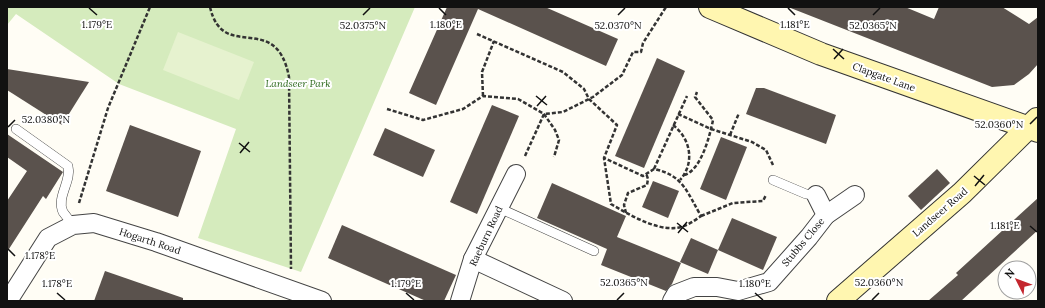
<svg xmlns="http://www.w3.org/2000/svg" width="1045" height="308" font-family="Lora,serif">
	<rect width="100%" height="100%" fill="#fffdf5"/>
	<polygon fill="#d5ebbd" points="7,7 415,7 301,272 198,238 236,129 119,84 16,14 7,25"/>
	<polygon fill="#e6f2cf" points="178,32 254,62 239,100 163,70"/>
	<g fill="#5a524d">
		<polygon points="447,7 545,7 618,39 606,66 478,9 436,105 409,93"/>
		<polygon points="788,7 905,7 934,19 939,7 1002,7 1029,24 1038,17 1038,64 1029,74 1014,85 992,87"/>
		<polygon points="657,58 685,71 644,168 615,156"/>
		<polygon points="7,69 89,82 62,125 7,90"/>
		<polygon points="756,88 764,88 836,115 826,144 746,114"/>
		<polygon points="492,105 519,116 477,214 450,202"/>
		<polygon points="130,125 201,151 178,217 106,191"/>
		<polygon points="385,128 435,150 423,177 373,155"/>
		<polygon points="7,134 63,172 46,199 43,196 7,252 7,201 27,171 7,157"/>
		<polygon points="721,137 747,147 726,200 700,189"/>
		<polygon points="937,169 950,183 921,210 908,196"/>
		<polygon points="653,181 679,191 668,218 642,207"/>
		<polygon points="552,183 626,216 617,237 681,263 672,284 666,291 601,265 607,249 537,218"/>
		<polygon points="1038,198 1038,230 961,301 928,301 958,275 956,273"/>
		<polygon points="732,218 777,237 763,270 718,250"/>
		<polygon points="342,225 456,275 444,301 426,301 328,258"/>
		<polygon points="691,238 718,250 708,274 680,262"/>
		<polygon points="105,271 183,298 183,301 94,301"/>
	</g>
	<g fill="none" stroke-linecap="round" stroke-linejoin="round">
		<g stroke="#444" stroke-width="10">
			<g id="lane">
				<path d="M 16,129 L 68,166 C 72,181 56,197 63,212 C 66,216 70,221 73,225"/>
				<polyline points="773,180 806,194 816,195"/>
				<polyline points="499,208 594,251"/>
			</g>
		</g>
		<g stroke="#444" stroke-width="20">
			<g id="street">
				<polyline points="826,215 855,195"/>
				<polyline points="473,259 563,301"/>
				<polyline points="8,301 48,238 73,225 94,223 156,242 322,301"/>
				<polyline points="460,301 473,259 516,174"/>
				<polyline points="672,301 676,294 694,287 717,287 738,291 769,282 809,237 826,215 816,195"/>
			</g>
		</g>
		<g stroke="#333" stroke-width="24">
			<g id="secondary">
				<polyline points="710,7 821,54 1038,131"/>
				<polyline points="838,301 962,193 1037,119"/>
			</g>
		</g>
		<g stroke="#333" stroke-width="2.5" stroke-dasharray="4 2" stroke-linecap="butt">
			<path d="M 210,7 C 223,64 276,9 289,77 L 291,269"/>
			<path d="M 477,34 L 563,72 L 584,89 L 589,99 L 617,125 L 604,158 L 643,176 L 654,169 C 683,175 687,192 701,216 C 694,221 684,228 675,228 C 655,230 628,214 611,204 L 604,158"/>
			<polyline points="483,96 482,72 494,41"/>
			<polyline points="387,109 423,120 463,109 483,96 518,99 544,114 555,130 559,140 554,157"/>
			<polyline points="678,114 711,129 752,142 766,150 773,165"/>
			<path d="M 673,125 C 691,139 695,163 680,180"/>
			<polyline points="730,135 739,113"/>
			<polyline points="525,156 544,114 563,112 593,97 622,75 633,52 641,52 643,43 666,7"/>
			<polyline points="654,169 687,96"/>
			<path d="M 684,175 C 701,171 710,135 713,120 L 695,97 L 697,92"/>
			<polyline points="79,203 108,108 150,7"/>
			<polyline points="626,213 624,205 628,193 647,185 648,179 646,173"/>
			<polyline points="701,216 733,203 763,201 766,195"/>
		</g>
		<use href="#lane" stroke="#fff" stroke-width="9"/>
		<use href="#street" stroke="#fff" stroke-width="18"/>
		<use href="#secondary" stroke="#fff6b0" stroke-width="22"/>
	</g>
	<path fill="none" stroke="#111" stroke-width="1.5" d="M 89,8 L 97,15M 439,8 L 446,15M 788,8 L 795,15M 363,15 L 370,8M 618,15 L 625,8M 873,15 L 880,8M 833,49 L 844,59M 834,59 L 843,49M 536,96 L 547,105M 537,106 L 546,96M 1030,124 L 1037,117M 8,127 L 15,120M 239,143 L 250,152M 240,153 L 249,142M 974,176 L 985,185M 975,186 L 984,175M 677,223 L 688,232M 1030,226 L 1037,232M 678,233 L 687,222M 8,249 L 15,256M 57,293 L 65,300M 406,293 L 414,300M 755,293 L 763,300M 617,300 L 624,293M 872,300 L 879,293"/>
	<g text-anchor="middle" dominant-baseline="central" stroke-width="4" stroke-linejoin="round" paint-order="stroke">
		<g font-size="10" fill="#111" stroke="#fff">
			<text transform="translate(884 77) rotate(20)">Clapgate Lane</text>
			<text transform="translate(940 212) rotate(-41)">Landseer Road</text>
			<text transform="translate(486 236) rotate(-65)">Raeburn Road</text>
			<text transform="translate(150 241) rotate(18)">Hogarth Road</text>
			<text transform="translate(803 242) rotate(-50)">Stubbs Close</text>
		</g>
		<g font-size="10" font-style="italic" fill="#2f6b1f" stroke="#fff">
			<text x="298" y="83">Landseer Park</text>
		</g>
	</g>
	<g font-size="10" text-anchor="middle" fill="#111" stroke="#fff" stroke-width="4" stroke-linejoin="round" paint-order="stroke">
		<text x="97" y="28">1.179°E</text>
		<text x="446" y="28">1.180°E</text>
		<text x="795" y="28">1.181°E</text>
		<text x="363" y="29">52.0375°N</text>
		<text x="618" y="29">52.0370°N</text>
		<text x="873" y="29">52.0365°N</text>
		<text x="46" y="123">52.0380°N</text>
		<text x="999" y="128">52.0360°N</text>
		<text x="1005" y="229">1.181°E</text>
		<text x="40" y="259">1.178°E</text>
		<text x="624" y="286">52.0365°N</text>
		<text x="879" y="286">52.0360°N</text>
		<text x="57" y="287">1.178°E</text>
		<text x="406" y="287">1.179°E</text>
		<text x="755" y="287">1.180°E</text>
	</g>
	<rect width="1045" height="308" fill="none" stroke="#111111" stroke-width="16"/>
	<g transform="translate(1017 280) rotate(312)"><circle r="19" fill="#ffffff" stroke="#a0a0a0"/>
	<path d="M0-3L7 15L0 10L-7 15Z" fill="#c4262e"/>
	<text y="-6" font-size="11" font-weight="bold" text-anchor="middle" fill="#111111">N</text>
	</g>
</svg>
